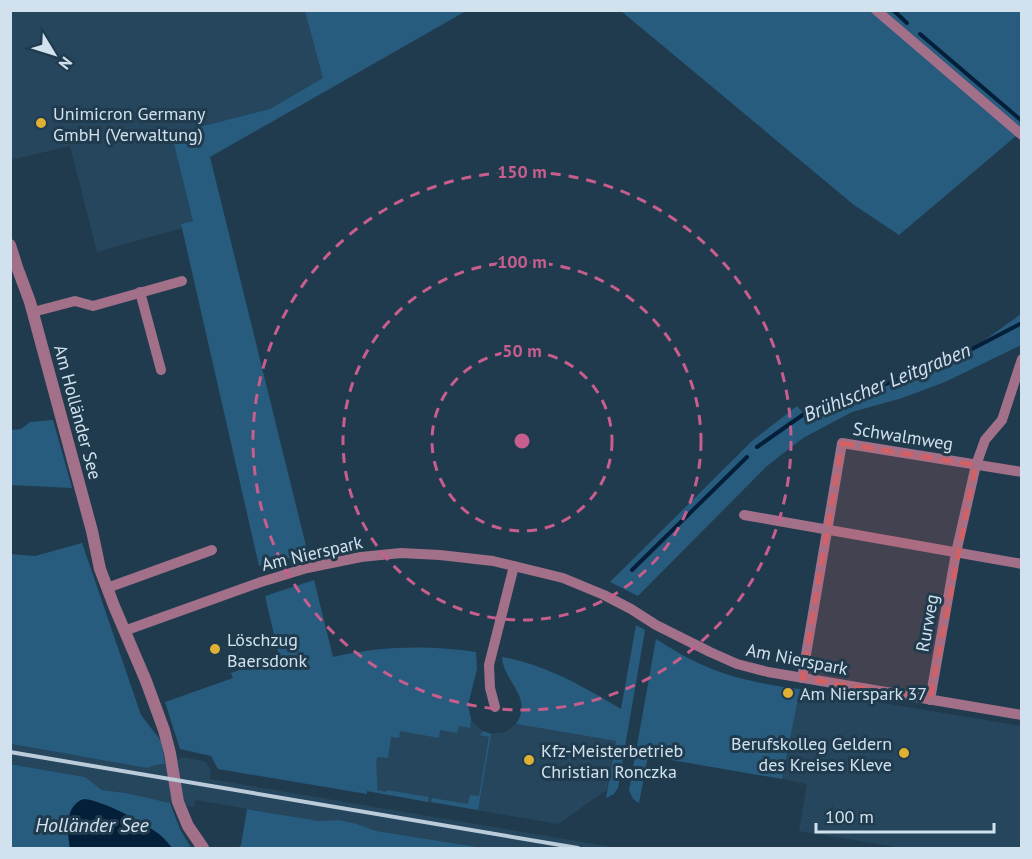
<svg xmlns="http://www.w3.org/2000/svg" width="1032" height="859" font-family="'PT Sans',sans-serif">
	<rect width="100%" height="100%" fill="#203b4d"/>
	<g fill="#25465d">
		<polygon points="10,11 305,11 324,78 270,109 203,126 174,144 194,221 182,224 182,228 97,252 70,146 11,160"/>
		<polygon points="800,689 1021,726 1021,848 902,848 799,831 807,784 782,779"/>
		<polygon points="348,716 471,719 482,731 491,734 505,732 516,724 616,741 607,790 558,824 366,791"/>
		<polygon points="10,744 147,768 156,765 166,764 183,757 206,762 211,771 210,779 618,848 484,848 376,831 357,824 339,820 319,821 195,800 194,807 170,803 126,793 102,790 85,777 11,764"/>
	</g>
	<g fill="#285c7e">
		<polygon points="305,11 466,11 210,157 308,554 259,566 182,228 181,224 193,221 174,144 174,141 180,134 203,126 270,109 323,78"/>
		<polygon points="621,11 1021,11 1021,140 1016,136 899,235 854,205"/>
		<polygon points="1021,314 1021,345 945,382 902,398 852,412 803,438 767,466 638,596 610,582 752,441 797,406 804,414 874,389 972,349"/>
		<polygon points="53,420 72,488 11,485 11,430 21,429 30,422"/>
		<polygon points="82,543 141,715 161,741 165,764 156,765 147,768 11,744 10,554 35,556"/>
		<path d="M 314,580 L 333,657 C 380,646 429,645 476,652 L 477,669 L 468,705 L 471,719 L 470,728 L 459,726 L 457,733 L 440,730 L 439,738 L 400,731 L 399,738 L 391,737 L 388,758 L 377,757 C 375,768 378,779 377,790 L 386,792 L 387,790 L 429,797 L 428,802 L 367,791 L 367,794 L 218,769 L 211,756 L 180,749 L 165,702 L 233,678 L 231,673 L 279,656 L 265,596 Z"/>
		<path d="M 636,625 L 645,630 L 618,788 L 614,794 L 606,798 L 616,741 L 516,724 C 534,697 504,683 502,657 C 544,664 584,687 621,709 Z"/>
		<path d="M 656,639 C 672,649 688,659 705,666 C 735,679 767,685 800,689 L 782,779 L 648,756 L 639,803 L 633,799 L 629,790 Z"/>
		<polygon points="483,731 491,734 478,810 431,802 432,798 468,804 470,795 479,796 489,737 480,735"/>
		<path d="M 10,764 L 85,777 L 102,790 L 126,793 L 170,803 L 180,829 L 191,848 L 172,848 C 156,826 128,817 104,805 L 69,841 L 70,848 L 11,848 Z"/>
		<polygon points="247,809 319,821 339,820 357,824 376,831 484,848 238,848 241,845"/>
	</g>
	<path fill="#041f39" d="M 84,799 C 104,801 143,822 159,834 C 164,838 168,843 172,848 L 70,848 C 67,832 64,805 84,799 Z"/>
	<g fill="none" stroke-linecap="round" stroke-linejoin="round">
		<g stroke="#041f39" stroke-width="4">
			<polyline points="893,10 907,23"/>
			<polyline points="920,34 1022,121"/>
			<polyline points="757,447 804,414 874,389 972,349 1022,323"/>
			<polyline points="632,570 747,457"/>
		</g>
		<g stroke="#a27089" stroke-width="10">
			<polyline points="876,10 1022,135"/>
			<polyline points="140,292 161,370"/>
			<polyline points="33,312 75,301 93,306 182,281"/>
			<polyline points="744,515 1022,564"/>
			<polyline points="107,588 212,550"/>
			<polyline points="124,631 261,582 307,568 361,557 401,553 440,555 493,561 563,578 604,595 631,609 656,625 710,652 737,664 768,672 1022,715"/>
			<polyline points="802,678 842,443 1022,472"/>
			<polyline points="930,700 956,553 976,465 985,440 1002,420 1022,359"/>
			<polyline points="495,707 490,688 489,665 514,566"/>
		</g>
		<polyline stroke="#a27089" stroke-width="12" points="10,245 17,267 30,302 92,531 100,569 114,606 146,681 164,730 170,753 178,802 188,826 203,848"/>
		<polyline stroke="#baccd9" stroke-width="4" points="10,752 578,848"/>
	</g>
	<path fill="#d46063" fill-opacity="0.2" stroke="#d46063" stroke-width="4.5" stroke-dasharray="12 8" stroke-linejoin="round" d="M 842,443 L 976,465 L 930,700 L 802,678 Z"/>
	<g fill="none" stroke="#c75e8e" stroke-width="3" stroke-dasharray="10 8">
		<circle cx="522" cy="441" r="90"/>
		<circle cx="522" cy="441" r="179"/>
		<circle cx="522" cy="441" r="269"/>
	</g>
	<g fill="#dfb034" stroke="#203b4d" stroke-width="2">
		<circle cx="41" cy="123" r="6"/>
		<circle cx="215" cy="649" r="6"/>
		<circle cx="788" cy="693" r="6"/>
		<circle cx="904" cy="753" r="6"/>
		<circle cx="529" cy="760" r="6"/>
	</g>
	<g text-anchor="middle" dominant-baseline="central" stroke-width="6" stroke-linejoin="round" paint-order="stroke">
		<g font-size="18" fill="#d1e1ed" stroke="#203b4d" text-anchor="start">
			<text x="53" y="113">Unimicron Germany<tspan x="53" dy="21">GmbH (Verwaltung)</tspan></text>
			<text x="227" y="639">Löschzug<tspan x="227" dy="21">Baersdonk</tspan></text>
			<text x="800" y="693">Am Nierspark 37</text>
			<text x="892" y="743" text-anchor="end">Berufskolleg Geldern<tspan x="892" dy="21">des Kreises Kleve</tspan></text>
			<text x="541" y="750">Kfz-Meisterbetrieb<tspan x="541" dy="21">Christian Ronczka</tspan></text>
		</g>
		<g font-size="18" fill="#d1e1ed" stroke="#203b4d">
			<text transform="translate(78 412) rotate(75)">Am Holländer See</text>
			<text transform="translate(903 436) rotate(9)">Schwalmweg</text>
			<text transform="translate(312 553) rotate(-13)">Am Nierspark</text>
			<text transform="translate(927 623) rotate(-80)">Rurweg</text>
			<text transform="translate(797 659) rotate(11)">Am Nierspark</text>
		</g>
		<g font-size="20" font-style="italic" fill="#d3e1f0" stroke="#203b4d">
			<text transform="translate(887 382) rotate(-22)">Brühlscher Leitgraben</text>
			<text x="92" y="825">Holländer See</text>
		</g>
	</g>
	<circle cx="522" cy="441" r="9" fill="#c75e8e" stroke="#203b4d" stroke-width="3"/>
	<g font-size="18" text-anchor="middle" font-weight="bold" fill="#c75e8e" stroke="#203b4d" stroke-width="6" stroke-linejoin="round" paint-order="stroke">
		<text x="522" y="178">150 m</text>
		<text x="522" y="268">100 m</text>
		<text x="522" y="357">50 m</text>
	</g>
	<rect width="1032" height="859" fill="none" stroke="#d1e1ed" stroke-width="24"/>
	<g transform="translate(54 54) rotate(128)" stroke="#203b4d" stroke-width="4.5" paint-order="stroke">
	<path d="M0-4.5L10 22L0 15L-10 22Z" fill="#d1e1ed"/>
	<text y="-9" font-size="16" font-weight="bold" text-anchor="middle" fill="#d1e1ed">N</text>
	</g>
	<path d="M816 823v9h178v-9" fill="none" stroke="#d1e1ed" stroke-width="3"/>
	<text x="825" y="823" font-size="18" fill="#d1e1ed" stroke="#203b4d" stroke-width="4.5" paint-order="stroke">100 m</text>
</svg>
